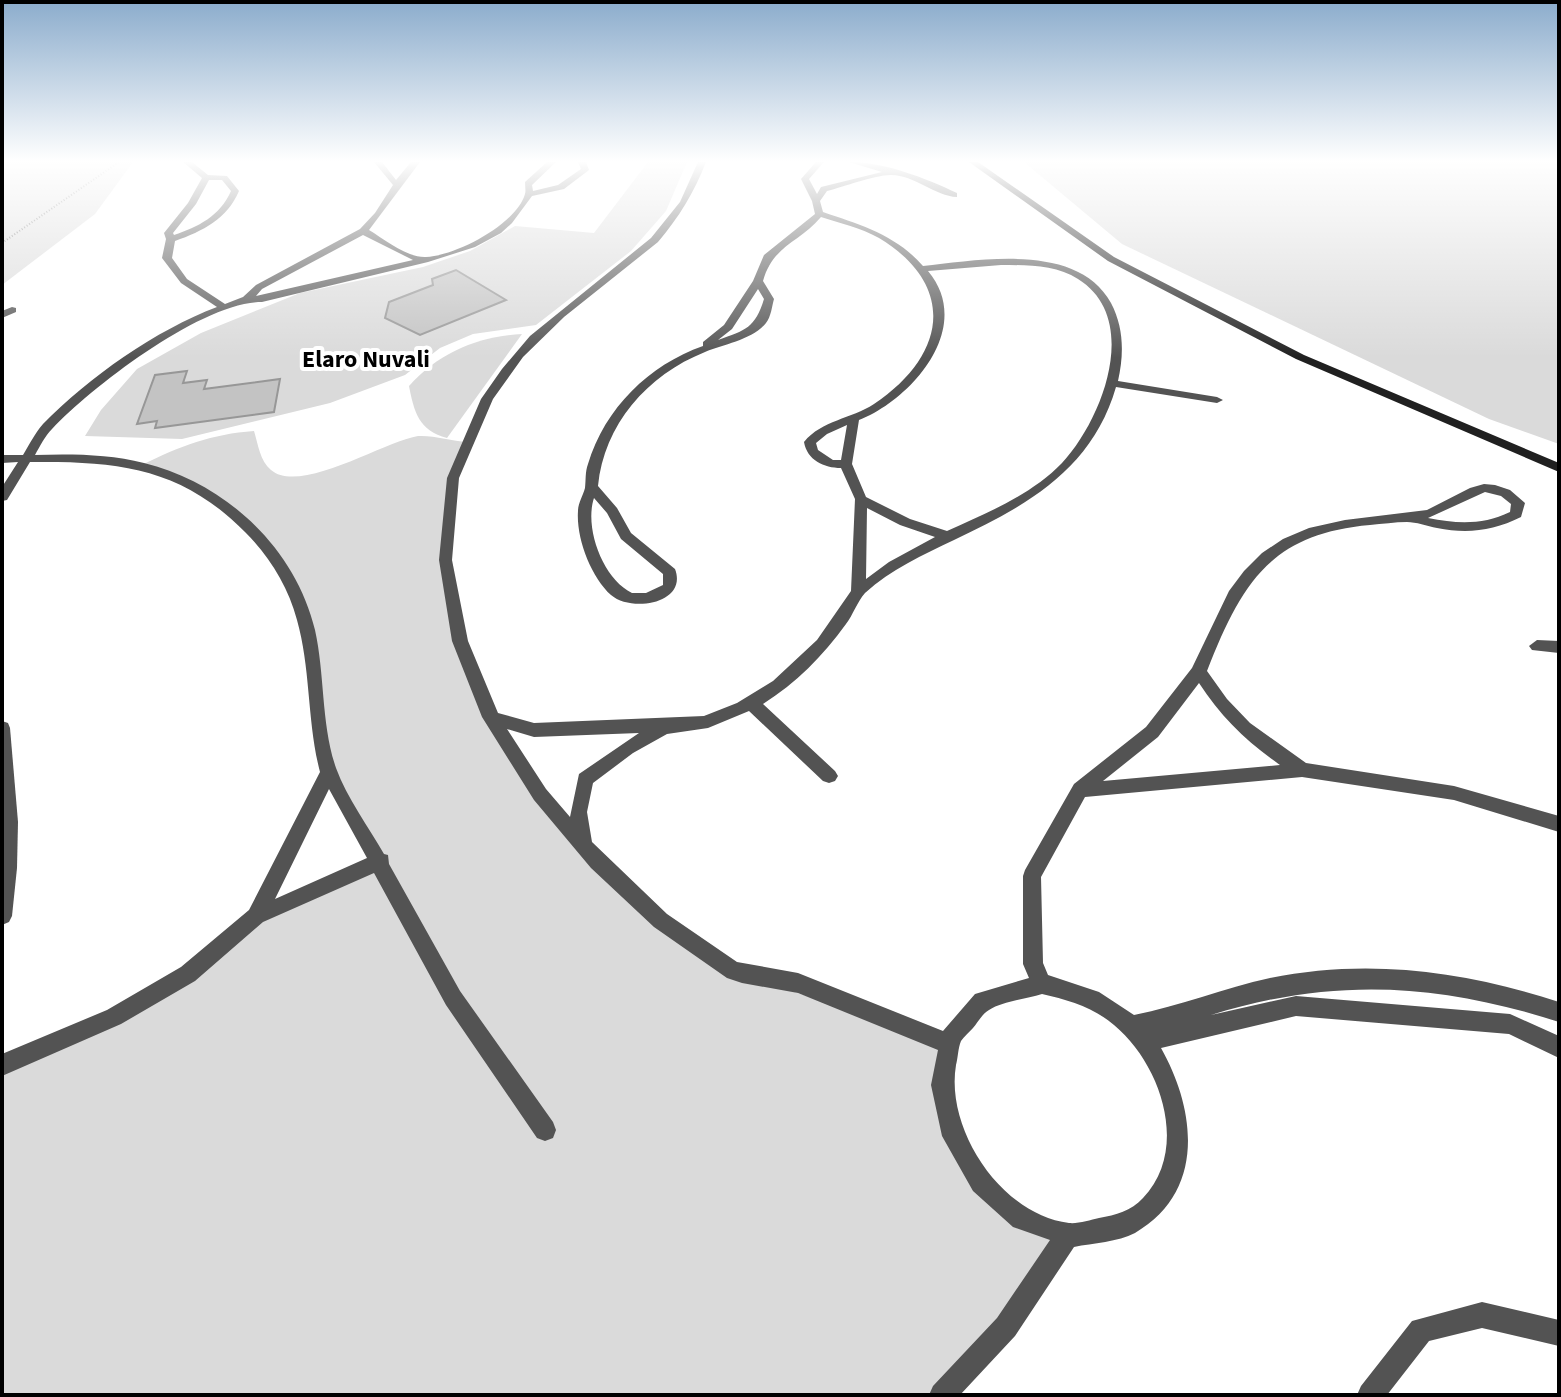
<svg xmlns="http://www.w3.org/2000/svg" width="1561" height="1397" font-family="'Source Sans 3',sans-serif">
	<rect width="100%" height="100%" fill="#fff"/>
	<g fill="#dadada">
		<polygon points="2,162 133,162 95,214 2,285"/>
		<polygon points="648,162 687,162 666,211 631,251 536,325 473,334 440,348 405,375 330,403 182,439 85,436 101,410 137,369 201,333 300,293 423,267 470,251 515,226 594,233"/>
		<polygon points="1024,162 1559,162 1559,444 1489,419 1122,244"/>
		<path d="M 522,334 L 447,438 C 419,431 414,412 409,386 C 440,352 477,337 522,334 Z"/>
		<path d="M 254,431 C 258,444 260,461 271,470 C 300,495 385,441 418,436 C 433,435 452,441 467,442 L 455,477 L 448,578 L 482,703 L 597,860 L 729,970 L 949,1044 L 941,1080 L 990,1195 L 1068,1235 L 942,1395 L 2,1395 L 2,1065 L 114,1017 L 256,916 L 380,861 L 329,772 L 312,665 L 282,566 L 220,498 L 142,465 C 180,446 212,434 254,431 Z"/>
	</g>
	<g fill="#c3c3c3" stroke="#979797" stroke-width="2">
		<polygon points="456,270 506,300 420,335 385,318 389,302 433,285 432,279"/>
		<polygon points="187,371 183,383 207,380 204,389 280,379 274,412 155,428 157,421 137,424 155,375"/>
	</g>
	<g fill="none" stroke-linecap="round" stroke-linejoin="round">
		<polyline stroke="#757575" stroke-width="2" stroke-dasharray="1 2" stroke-linecap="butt" points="2,243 119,162"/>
		<g fill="#535353" fill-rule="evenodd">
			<path d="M 183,162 L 192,162 L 208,175 L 227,176 L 239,191 C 227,219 203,231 175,241 L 172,258 L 187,279 L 225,304 L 243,297 L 256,285 L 360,229 L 375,213 L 393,185 L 374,162 L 382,162 L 396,180 L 411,162 L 420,162 L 369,230 C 384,239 407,258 426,257 C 455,256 516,225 525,194 C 526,191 525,186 525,182 L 547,162 L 556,162 L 532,185 L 533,191 L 558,185 L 581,169 L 578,162 L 586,162 L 589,170 L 564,189 L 532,196 L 512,223 L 501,233 L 475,247 L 428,262 L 262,302 C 202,302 93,386 52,429 C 45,436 40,446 35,455 C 71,454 109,454 144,463 C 225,483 295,547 315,630 C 325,675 321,724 336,768 C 347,798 368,826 384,854 L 388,855 L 389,864 L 460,991 L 553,1122 L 556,1130 L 553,1138 L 545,1141 L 537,1138 L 446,1005 L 374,873 L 263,922 L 195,981 L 121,1024 L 2,1076 L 2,1054 L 107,1010 L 181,967 L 249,910 L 320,772 C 307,722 311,670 297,620 C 288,586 269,556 245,532 C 181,467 117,461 30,462 L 7,500 L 2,501 L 2,487 L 18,462 L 2,463 L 2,455 L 23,455 C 29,445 35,433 43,424 C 89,377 156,330 217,307 L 181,283 L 162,258 L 166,239 L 164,233 L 188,203 L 202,178 ZM 209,180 L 222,180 L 231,191 C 220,216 198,227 174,235 L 173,233 L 196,204 ZM 363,235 L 413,260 L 256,296 L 262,289 ZM 329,789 L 367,858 L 275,899 Z"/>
			<path d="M 698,162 L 706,162 C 694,193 679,217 658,242 L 564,317 L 523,357 L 493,399 L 459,478 L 452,560 L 468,641 L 498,713 L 534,723 L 704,716 L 737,703 L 773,681 L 817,640 L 851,591 L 855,499 L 841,468 C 824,468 807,460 804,442 C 822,420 851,419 874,404 C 946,356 958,286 879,238 C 861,228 840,223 821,217 C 799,243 773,245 763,281 L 774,299 C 772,306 771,317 766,323 C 752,340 724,344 705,352 C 647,375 604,425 598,486 L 617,508 L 631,533 L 675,569 C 688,603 632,613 611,595 C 591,577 576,538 578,511 C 578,503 583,496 585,488 C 586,480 585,472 588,464 C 605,408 649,365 703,346 L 703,342 L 724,325 L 753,281 L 764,255 L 815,214 L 812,201 L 801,179 L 816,162 L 824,162 L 809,179 L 817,194 L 821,187 L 882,172 L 849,162 C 885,162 925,178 957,193 L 957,197 C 935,196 913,174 890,175 C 875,175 843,187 827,191 L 820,201 L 823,212 C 861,225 896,235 923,266 C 980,260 1078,242 1111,303 C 1124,328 1124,354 1118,381 L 1217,397 L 1223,400 L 1217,403 L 1116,387 C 1092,470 1026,506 954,540 C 923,555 891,569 865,593 C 857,602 853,615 846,624 C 823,656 796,683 763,704 L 835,771 L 838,776 L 835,781 L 829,783 L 823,781 L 749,711 L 708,728 L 667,734 L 633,753 L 593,783 L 587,812 L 592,842 L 667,914 L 737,962 L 798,973 L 943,1031 L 975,994 L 1029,978 L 1023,964 L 1023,876 L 1025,870 L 1074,784 L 1146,727 L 1192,668 L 1229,591 L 1244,571 L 1262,553 L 1283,539 L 1309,528 L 1345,520 L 1427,510 L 1470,488 L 1484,484 L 1495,485 L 1510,490 L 1525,503 L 1521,517 C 1493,531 1467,534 1437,528 C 1427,526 1416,522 1407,522 C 1395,522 1382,524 1370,525 C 1269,534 1241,585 1207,671 L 1227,699 L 1250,723 L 1306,763 L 1454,786 L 1559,816 L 1559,832 L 1454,800 L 1302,777 L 1085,797 L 1041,877 L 1043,963 L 1048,975 L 1099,992 L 1134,1015 C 1180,1006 1224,988 1270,978 C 1368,958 1464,971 1559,1002 L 1559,1022 C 1438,983 1333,977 1211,1015 L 1296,996 L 1510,1014 L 1559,1036 L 1559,1058 L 1509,1034 L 1296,1016 L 1161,1048 C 1196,1110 1206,1192 1135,1233 C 1118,1242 1093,1243 1074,1247 L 1015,1336 L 960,1395 L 929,1395 L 933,1386 L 997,1318 L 1050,1240 L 1013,1227 L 973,1191 L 942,1136 L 931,1085 L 938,1050 L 798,993 L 742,983 L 727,978 L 654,927 L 591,868 L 534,800 L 482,717 L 452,641 L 439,560 L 447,478 L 481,399 L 502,369 L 530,336 L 651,238 L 680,202 ZM 1001,265 C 1027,265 1056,265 1078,279 C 1142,319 1102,420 1062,463 C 1031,495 987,513 947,531 L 910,519 L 866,497 L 852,464 L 859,420 C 912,399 975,327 928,271 ZM 758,289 L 764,299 C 755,328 746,330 718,340 L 732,329 ZM 847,425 L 841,460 L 833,460 L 818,450 L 816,443 L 827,434 ZM 1485,492 L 1501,496 L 1511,504 L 1510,512 C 1483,525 1458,524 1428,518 ZM 594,498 L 607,513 L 621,539 L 663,574 L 663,585 L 646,593 L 632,593 C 603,579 584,528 594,498 ZM 867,508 L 900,525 L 935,537 L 889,562 L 866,579 ZM 1199,683 C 1221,717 1247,742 1280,765 L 1103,781 L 1158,737 ZM 507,729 L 534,737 L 639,733 L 579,774 L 570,817 L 546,789 ZM 1042,994 C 1068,1000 1093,1007 1114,1025 C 1161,1064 1190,1149 1143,1198 C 1131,1211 1116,1215 1099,1218 C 1090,1220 1078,1224 1069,1223 C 1002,1215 945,1130 956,1065 C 958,1058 958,1048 961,1041 C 964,1037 969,1032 973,1028 C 978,1022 983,1013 989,1010 C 1003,1001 1026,999 1042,994 Z"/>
			<polygon points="12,307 16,308 16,312 2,318 2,311"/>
			<polygon points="1537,640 1559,641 1559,653 1532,650 1529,646"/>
			<polygon points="2,721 8,723 10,728 18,822 17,868 12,916 9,922 2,925"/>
			<polygon points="1482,1302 1559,1320 1559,1346 1482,1328 1429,1341 1387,1395 1357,1395 1361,1386 1412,1321"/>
		</g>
		<polygon fill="#202020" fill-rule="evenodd" points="969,162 978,162 1114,257 1304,355 1559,463 1559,472 1296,359 1108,261"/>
	</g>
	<linearGradient id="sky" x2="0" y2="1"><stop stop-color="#8baccc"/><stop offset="0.45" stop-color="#fff"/><stop offset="1" stop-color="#fff" stop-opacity="0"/></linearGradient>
	<rect width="1561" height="358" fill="url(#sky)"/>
	<g text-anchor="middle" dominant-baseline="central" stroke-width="8" stroke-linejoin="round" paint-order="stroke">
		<g font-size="24" font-weight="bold" fill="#000" stroke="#fff">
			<text x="366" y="359">Elaro Nuvali</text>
		</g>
	</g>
	<rect width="1561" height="1397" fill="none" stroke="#000000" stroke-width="8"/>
</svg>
